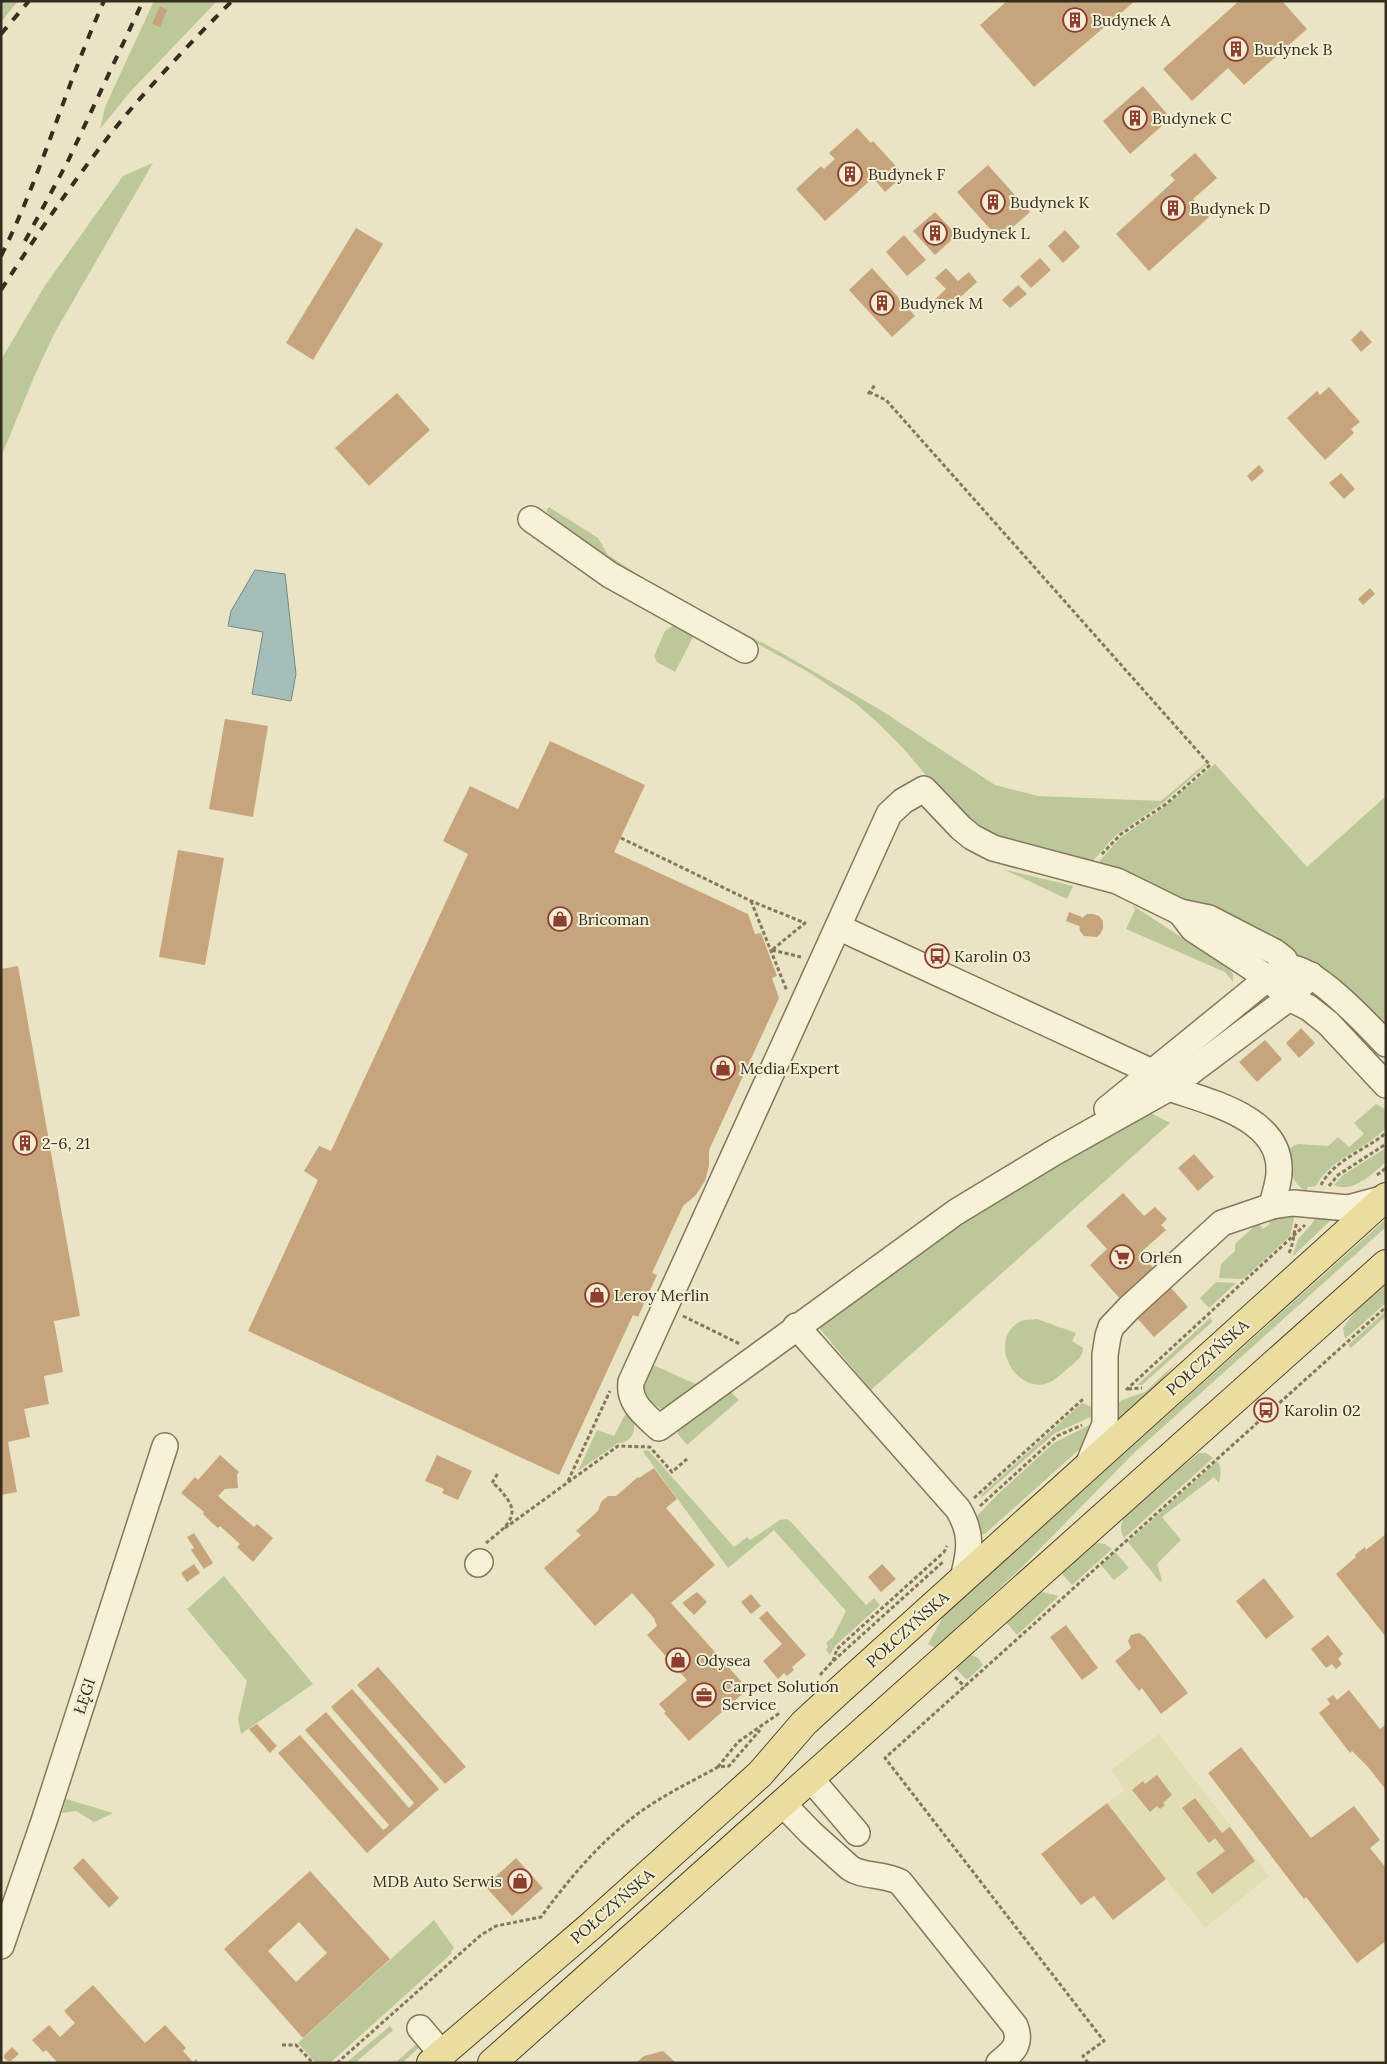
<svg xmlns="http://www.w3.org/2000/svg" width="1387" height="2064" font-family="Lora,serif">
	<rect width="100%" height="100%" fill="#ebe4c4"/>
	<polygon fill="#e0deb2" points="1159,1734 1269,1876 1205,1928 1107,1803 1125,1790 1111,1770"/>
	<g fill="#bcc899">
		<polygon points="1,1 18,1 1,22"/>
		<polygon points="154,1 217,1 130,92 100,129 105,107"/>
		<polygon points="153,163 54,334 34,377 1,457 1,360 44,287 123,176"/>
		<polygon points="549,507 598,538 608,555 662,590 778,651 879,709 995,785 1038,796 1161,801 1206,763 1207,764 1163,803 1116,835 1091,863 1001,840 985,832 967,817 925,774 903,748 877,722 855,703 810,673 600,556 567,531 546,511"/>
		<polygon points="675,624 694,635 675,672 657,662 654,656 665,631"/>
		<polygon points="1215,764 1307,867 1386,796 1386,1031 1366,1010 1097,864 1120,838 1162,809"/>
		<polygon points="1003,869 1073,886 1067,899"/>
		<polygon points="1132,905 1227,967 1233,974 1233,982 1225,972 1126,929 1135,910"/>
		<path d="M 1376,1104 L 1386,1110 L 1386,1128 C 1365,1150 1331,1158 1316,1186 L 1308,1187 L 1306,1191 C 1291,1183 1288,1166 1288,1150 L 1295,1145 L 1299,1144 L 1328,1146 L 1338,1137 L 1349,1147 L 1364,1134 L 1354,1123 Z"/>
		<polygon points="1147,1111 1170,1123 871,1390 820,1329 821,1321 955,1226"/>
		<path d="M 1386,1148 L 1386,1162 C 1373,1173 1353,1194 1334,1185 L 1343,1175 Z"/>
		<polygon points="1318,1214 1330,1216 1330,1221 1292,1257 1298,1239 1311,1225"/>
		<polygon points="1295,1215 1290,1236 1243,1279 1219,1278 1221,1264 1235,1251 1235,1244 1258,1223 1263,1229 1270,1224 1266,1219"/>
		<polygon points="1386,1219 1386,1227 1134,1453 1020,1569 935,1648 928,1644 944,1615"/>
		<polygon points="1216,1282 1236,1283 1209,1308 1200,1298"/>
		<polygon points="1386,1282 1386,1303 1345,1339 1343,1328 1360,1305"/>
		<polygon points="1386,1311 1386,1316 1351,1348 1348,1345"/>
		<polygon points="1211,1317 1212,1322 1142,1385 1137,1385"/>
		<path d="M 1037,1319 L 1076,1333 L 1072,1341 L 1083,1348 C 1083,1358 1074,1363 1067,1369 C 1061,1375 1053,1382 1045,1384 C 1013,1391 987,1339 1021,1321 C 1025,1319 1032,1320 1037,1319 Z"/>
		<polygon points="1177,1362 1137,1408 1117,1422 1117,1404 1122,1400 1145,1392"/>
		<path d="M 649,1363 L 700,1386 L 670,1407 L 662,1409 C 637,1396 638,1388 649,1363 Z"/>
		<polygon points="727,1392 732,1393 739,1400 687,1445 678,1434 678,1429"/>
		<polygon points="1082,1403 1095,1408 1095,1415 1055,1433 981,1498 982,1494"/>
		<path d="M 625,1415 L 630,1416 C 639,1425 633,1444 618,1443 L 578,1471 L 597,1430 L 614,1436 Z"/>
		<polygon points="1095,1422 1082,1447 986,1533 981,1535 975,1518 998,1494 1054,1443"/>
		<polygon points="645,1450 649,1451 734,1547 747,1537 750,1540 780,1520 787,1519 792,1523 866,1605 874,1598 880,1605 835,1646 830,1655 826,1650 828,1647 826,1643 833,1637 846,1611 774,1530 728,1568 644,1453 643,1451"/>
		<path d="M 1199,1453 L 1206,1453 L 1213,1458 L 1124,1538 C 1118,1528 1122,1520 1128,1511 Z"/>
		<path d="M 1217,1461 C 1222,1467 1221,1475 1219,1483 L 1214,1477 L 1162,1517 L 1181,1540 L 1157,1564 L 1162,1580 L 1160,1582 L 1128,1542 Z"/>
		<polygon points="1098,1543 1105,1544 1112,1549 1072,1585 1063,1575 1062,1570 1091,1545"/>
		<polygon points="1115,1552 1129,1568 1114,1580 1101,1565"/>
		<polygon points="224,1576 313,1684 241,1734 238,1719 247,1681 187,1609"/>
		<polygon points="1042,1592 1059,1596 1017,1635 1006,1622 1035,1593"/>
		<polygon points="970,1654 978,1658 983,1665 967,1680 954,1667"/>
		<polygon points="66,1799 113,1813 94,1822 76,1811 62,1813"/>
		<polygon points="434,1920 454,1948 451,1951 452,1953 330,2063 316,2063 298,2043"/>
		<polygon points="390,2026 393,2030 355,2063 346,2063"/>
		<polygon points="421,2040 422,2045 402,2063 395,2063"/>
	</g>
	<polygon fill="#a6beba" stroke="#6d8b88" points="255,570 285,574 296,674 291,701 252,694 263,632 228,626 231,611"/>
	<g fill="#c6a57d" fill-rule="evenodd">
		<polygon points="1007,1 1135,1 1034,87 980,25"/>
		<polygon points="1239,1 1282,1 1307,29 1244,85 1228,68 1192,101 1163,69"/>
		<polygon points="160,6 167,10 160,27 152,24"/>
		<polygon points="1143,86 1168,115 1159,123 1162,126 1130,154 1103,121"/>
		<polygon points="857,128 871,143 873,141 904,175 885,192 873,178 825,221 796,189 821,166 824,169 835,159 829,153"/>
		<polygon points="1195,153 1217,178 1193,199 1209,217 1149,271 1116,234 1175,180 1170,175"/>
		<polygon points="988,165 1030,212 999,239 957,192"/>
		<polygon points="935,212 957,235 935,255 913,231"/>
		<polygon points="356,228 383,244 313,360 286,343"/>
		<polygon points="1065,230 1080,247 1063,263 1048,246"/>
		<polygon points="904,235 926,260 907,276 886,252"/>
		<polygon points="1040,258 1051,270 1031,288 1020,276"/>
		<polygon points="872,268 915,316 892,337 849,290"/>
		<polygon points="946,268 958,281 969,272 977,282 944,312 933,301 946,289 935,278"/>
		<polygon points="1018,285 1027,294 1010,308 1002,300"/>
		<polygon points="1361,330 1372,342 1361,352 1351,340"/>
		<polygon points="1329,387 1360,422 1351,429 1354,433 1325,460 1287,418 1317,391 1320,395"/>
		<polygon points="397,393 430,430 369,486 335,448"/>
		<polygon points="1259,465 1264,471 1252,482 1247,476"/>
		<polygon points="1341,473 1355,489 1344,499 1329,483"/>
		<polygon points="1370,588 1375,594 1363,605 1358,599"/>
		<polygon points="225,719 268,726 253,817 209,809"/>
		<polygon points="550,741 645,785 614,852 748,914 755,934 761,933 777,976 772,978 779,998 709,1150 709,1166 705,1181 696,1195 683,1206 652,1273 657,1275 638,1317 633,1315 559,1475 248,1331 318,1180 304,1171 319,1146 331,1151 468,854 443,841 470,786 518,809"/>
		<polygon points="178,850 224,858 205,965 159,957"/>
		<polygon points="1069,912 1082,917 1081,919 1087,914 1093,914 1099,916 1103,921 1103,928 1101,933 1097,937 1084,936 1080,931 1079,925 1079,926 1066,921"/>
		<polygon points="18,966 80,1316 54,1321 63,1372 44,1376 49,1404 24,1409 30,1437 8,1442 17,1492 1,1495 1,969"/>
		<polygon points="1301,1028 1315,1043 1299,1058 1286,1043"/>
		<polygon points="1265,1040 1282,1059 1257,1082 1239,1062"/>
		<polygon points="1194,1154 1214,1177 1198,1191 1178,1168"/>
		<polygon points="1123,1193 1144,1216 1155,1207 1167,1219 1161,1225 1166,1230 1140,1253 1188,1307 1154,1337 1090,1265 1107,1249 1086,1226"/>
		<polygon points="220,1455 239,1472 237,1475 238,1488 225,1489 218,1496 254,1527 257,1524 273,1538 253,1562 237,1547 240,1544 220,1526 218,1528 213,1524 203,1514 204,1512 181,1493 195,1477 198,1480"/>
		<polygon points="437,1455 472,1471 458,1500 442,1493 444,1489 425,1481"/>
		<polygon points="654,1468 677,1499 666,1508 715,1565 671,1603 748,1689 689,1741 664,1713 666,1712 659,1704 687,1680 647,1635 657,1626 654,1618 632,1593 595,1626 544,1568 581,1535 576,1531 598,1511 601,1502 608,1496 616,1496 638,1477 639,1478"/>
		<polygon points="194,1533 213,1563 204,1569 191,1550 194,1548 187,1537"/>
		<polygon points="1386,1534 1386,1637 1336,1574 1356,1557 1355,1555 1365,1547 1366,1550"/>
		<polygon points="194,1564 200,1573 187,1582 181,1573"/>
		<polygon points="882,1564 896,1579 881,1592 868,1577"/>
		<polygon points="1264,1578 1294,1617 1266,1639 1236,1601"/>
		<polygon points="697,1592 707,1602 694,1615 682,1603"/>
		<polygon points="751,1594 761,1606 751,1614 741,1602"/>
		<polygon points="767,1611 806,1655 792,1667 794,1670 787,1676 784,1673 778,1679 763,1661 782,1644 759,1618"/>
		<polygon points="1066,1625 1098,1668 1082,1680 1050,1637"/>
		<polygon points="1139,1633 1145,1637 1188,1693 1161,1714 1142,1688 1139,1691 1115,1661 1131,1648 1128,1641 1131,1635"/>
		<polygon points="1328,1635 1343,1654 1338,1659 1342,1664 1336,1669 1332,1664 1326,1668 1311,1649"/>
		<polygon points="378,1667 466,1767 445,1784 357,1685"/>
		<polygon points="352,1689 439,1789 367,1853 278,1753 300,1735 383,1830 386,1828 389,1825 305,1730 326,1712 409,1808 414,1803 331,1707"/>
		<polygon points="1349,1690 1380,1729 1386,1724 1386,1790 1368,1767 1352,1751 1350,1753 1319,1713 1330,1704 1327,1699 1333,1695 1337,1700"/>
		<polygon points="257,1724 277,1746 270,1753 249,1729"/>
		<polygon points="1241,1747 1311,1838 1354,1806 1380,1840 1370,1848 1386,1868 1386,1941 1357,1963 1306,1897 1304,1899 1208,1773"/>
		<polygon points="1157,1775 1172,1795 1163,1803 1165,1805 1160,1809 1157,1806 1150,1812 1132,1790 1143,1781 1145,1784"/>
		<polygon points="1195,1798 1222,1833 1230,1827 1255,1861 1212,1894 1196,1873 1225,1851 1215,1838 1209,1843 1182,1808"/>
		<polygon points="1107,1803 1166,1879 1113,1920 1094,1896 1081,1905 1041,1854"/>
		<polygon points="83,1858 119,1898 109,1908 73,1868"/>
		<polygon points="516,1858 543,1888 512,1916 485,1886"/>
		<path d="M 310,1871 L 390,1959 L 303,2038 L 224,1949 ZM 299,1922 L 327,1953 L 296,1982 L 268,1951 Z"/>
		<polygon points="93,1985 145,2043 165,2025 186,2048 183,2051 193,2062 196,2059 199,2063 58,2063 46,2050 43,2052 32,2040 49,2025 60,2037 75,2023 64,2011"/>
		<polygon points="12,2047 19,2054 11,2061 8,2061 4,2058 4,2055"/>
		<polygon points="663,2051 676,2063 636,2063 644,2056"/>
	</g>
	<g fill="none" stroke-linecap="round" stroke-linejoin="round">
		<g stroke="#84775c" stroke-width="28">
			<g id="minor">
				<polyline points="531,519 610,575 745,650"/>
				<polyline points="1180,912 1193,929 1268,978 1289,998 1309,1008 1328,1023 1386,1085"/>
				<polyline points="838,927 1152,1072"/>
				<path d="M 1289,968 L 1284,959 L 1275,952 L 1209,918 L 1180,912 L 1117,881 L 993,848 L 972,837 L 961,828 L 924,789 L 903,801 L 889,814 L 631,1382 C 628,1403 645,1415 659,1428 L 956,1212 L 1055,1152 L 1169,1088 L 1289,998 L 1311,975"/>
				<path d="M 1169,1088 C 1209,1102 1282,1118 1279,1172 C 1279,1183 1274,1195 1272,1206"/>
				<path d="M 1107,1109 L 1268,978 C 1275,975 1282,969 1290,968 C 1313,966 1369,1026 1386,1044"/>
				<path d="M 796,1326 L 958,1509 C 973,1534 970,1551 963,1578"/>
				<polyline points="1088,1465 1105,1424 1105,1355 1108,1336 1111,1327 1129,1308 1222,1223 1272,1206 1293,1203 1348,1208 1385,1198"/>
				<polyline points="478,1564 480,1562"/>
				<polyline points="810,1778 857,1833"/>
				<path d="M 782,1803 L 811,1833 L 850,1868 C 863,1877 882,1873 900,1882 L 1015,2026 C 1022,2044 1013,2052 999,2063"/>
				<polyline points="1,1946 44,1821 165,1446"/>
				<polyline points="420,2028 442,2054"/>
			</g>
		</g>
		<g stroke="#524430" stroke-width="30">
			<g id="major">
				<polyline points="431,2063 593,1924 760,1774 804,1723 841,1689 1386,1197"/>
				<polyline points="492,2063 1386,1264"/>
			</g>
		</g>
		<g stroke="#84775c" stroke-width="3" stroke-dasharray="4 2.5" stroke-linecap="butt">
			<polyline points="869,392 886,400 1210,765 1166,804 1121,834 1101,855"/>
			<polyline points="868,394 875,385"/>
			<polyline points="621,838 751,901 805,923 772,950"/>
			<polyline points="751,901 787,991"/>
			<polyline points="772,950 801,957"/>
			<polyline points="1377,1175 1386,1168"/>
			<path d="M 1321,1185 C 1333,1161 1365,1150 1386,1133"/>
			<polyline points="1329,1186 1338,1175 1386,1144"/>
			<path d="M 1289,1253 C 1294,1243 1293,1233 1297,1223"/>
			<polyline points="683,1316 740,1344"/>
			<polyline points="1128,1389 1142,1388"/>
			<polyline points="1126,1390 1305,1225"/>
			<polyline points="568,1481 610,1391"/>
			<polyline points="974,1498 1082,1400 1085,1399"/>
			<polyline points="980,1506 1057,1436 1082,1425"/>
			<polyline points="505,1528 618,1446 650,1447 672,1472 687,1459"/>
			<path d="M 486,1543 C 499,1532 521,1519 508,1500 C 503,1493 499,1487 492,1483 L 498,1473"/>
			<polyline points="833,1661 837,1649 944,1552 947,1546"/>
			<polyline points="820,1675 832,1662 944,1561"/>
			<polyline points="955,1677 965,1687"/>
			<polyline points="718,1767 738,1742 781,1712"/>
			<polyline points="282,2045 296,2045 313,2063"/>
			<path d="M 337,2063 L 481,1935 L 496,1926 L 541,1917 C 566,1883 593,1850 626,1823 C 653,1800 687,1784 718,1767 L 729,1766 L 760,1730"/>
			<polyline points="1088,2063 1083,2056 1104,2041 885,1758 1386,1307"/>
		</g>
		<use href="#minor" stroke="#f6f1d7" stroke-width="25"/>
		<use href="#major" stroke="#ebdd9f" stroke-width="28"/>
		<g stroke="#352d1f" stroke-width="4" stroke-dasharray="9 9" stroke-linecap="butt">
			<polyline points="1,34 29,1"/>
			<polyline points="25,241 68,161 143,1"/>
			<path d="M 1,256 C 42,174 66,85 104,1"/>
			<path d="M 1,290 C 40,230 80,171 125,116 C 159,76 195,38 232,1"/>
		</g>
	</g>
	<defs>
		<g id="building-ring" transform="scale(1.25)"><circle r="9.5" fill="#f3eed3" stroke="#8e3d31" stroke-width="1.5"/><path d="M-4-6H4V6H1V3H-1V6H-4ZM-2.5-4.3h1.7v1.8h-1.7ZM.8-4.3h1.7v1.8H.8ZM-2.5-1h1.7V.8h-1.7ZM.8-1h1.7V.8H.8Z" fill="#8e3d31"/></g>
		<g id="shop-ring" transform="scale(1.25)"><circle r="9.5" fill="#f3eed3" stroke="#8e3d31" stroke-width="1.5"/><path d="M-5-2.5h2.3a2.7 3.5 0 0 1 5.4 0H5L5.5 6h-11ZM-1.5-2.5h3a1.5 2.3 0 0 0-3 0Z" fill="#8e3d31"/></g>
		<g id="bus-ring" transform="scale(1.25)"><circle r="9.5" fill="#f3eed3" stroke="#8e3d31" stroke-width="1.5"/><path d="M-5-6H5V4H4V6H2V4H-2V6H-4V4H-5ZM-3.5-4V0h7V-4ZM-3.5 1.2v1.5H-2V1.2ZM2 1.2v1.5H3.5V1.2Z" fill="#8e3d31"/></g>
		<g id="supermarket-ring" transform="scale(1.25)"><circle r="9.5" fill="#f3eed3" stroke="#8e3d31" stroke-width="1.5"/><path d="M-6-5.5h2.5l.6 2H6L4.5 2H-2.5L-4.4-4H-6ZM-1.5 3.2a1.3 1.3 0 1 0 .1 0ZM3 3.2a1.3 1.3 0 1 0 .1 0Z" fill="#8e3d31"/></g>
		<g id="office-ring" transform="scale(1.25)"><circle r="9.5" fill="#f3eed3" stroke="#8e3d31" stroke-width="1.5"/><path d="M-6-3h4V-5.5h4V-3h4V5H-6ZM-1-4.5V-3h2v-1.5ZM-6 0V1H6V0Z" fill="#8e3d31"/></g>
	</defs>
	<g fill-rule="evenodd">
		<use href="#building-ring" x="1075" y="20"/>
		<use href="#building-ring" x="1236" y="49"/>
		<use href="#building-ring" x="1135" y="118"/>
		<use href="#building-ring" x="850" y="174"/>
		<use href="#building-ring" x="993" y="202"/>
		<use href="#building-ring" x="1173" y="208"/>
		<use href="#building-ring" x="935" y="233"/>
		<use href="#building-ring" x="882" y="303"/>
		<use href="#shop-ring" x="560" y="919"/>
		<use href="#bus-ring" x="937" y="956"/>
		<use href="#shop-ring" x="723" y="1068"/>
		<use href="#building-ring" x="25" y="1143"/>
		<use href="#supermarket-ring" x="1122" y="1257"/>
		<use href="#shop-ring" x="597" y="1295"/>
		<use href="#bus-ring" x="1266" y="1410"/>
		<use href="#shop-ring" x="678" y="1660"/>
		<use href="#office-ring" x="704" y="1695"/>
		<use href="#shop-ring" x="520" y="1881"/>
	</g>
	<g text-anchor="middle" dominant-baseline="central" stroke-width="4" stroke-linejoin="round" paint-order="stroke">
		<g font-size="16" fill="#352d1f" stroke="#f3eed3" text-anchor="start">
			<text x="1092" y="20">Budynek A</text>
			<text x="1254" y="49">Budynek B</text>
			<text x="1152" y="118">Budynek C</text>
			<text x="868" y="174">Budynek F</text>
			<text x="1010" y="202">Budynek K</text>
			<text x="1190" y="208">Budynek D</text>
			<text x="952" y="233">Budynek L</text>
			<text x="900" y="303">Budynek M</text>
			<text x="578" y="919">Bricoman</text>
			<text x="954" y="956">Karolin 03</text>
			<text x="740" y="1068">Media Expert</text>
			<text x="42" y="1143">2-6, 21</text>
			<text x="1140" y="1257">Orlen</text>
			<text x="614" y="1295">Leroy Merlin</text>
			<text x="1284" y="1410">Karolin 02</text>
			<text x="696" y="1660">Odysea</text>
			<text x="722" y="1686">Carpet Solution<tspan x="722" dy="18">Service</tspan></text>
			<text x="502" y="1881" text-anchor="end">MDB Auto Serwis</text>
		</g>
		<g font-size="16" fill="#352d1f" stroke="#f3eed3">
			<text transform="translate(1207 1357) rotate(-42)">POŁCZYŃSKA</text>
			<text transform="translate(907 1629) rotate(-42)">POŁCZYŃSKA</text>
			<text transform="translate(84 1696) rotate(-72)">ŁĘGI</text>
			<text transform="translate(612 1906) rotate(-41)">POŁCZYŃSKA</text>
		</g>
	</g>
	<rect width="1387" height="2064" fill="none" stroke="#352d1f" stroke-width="5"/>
</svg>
